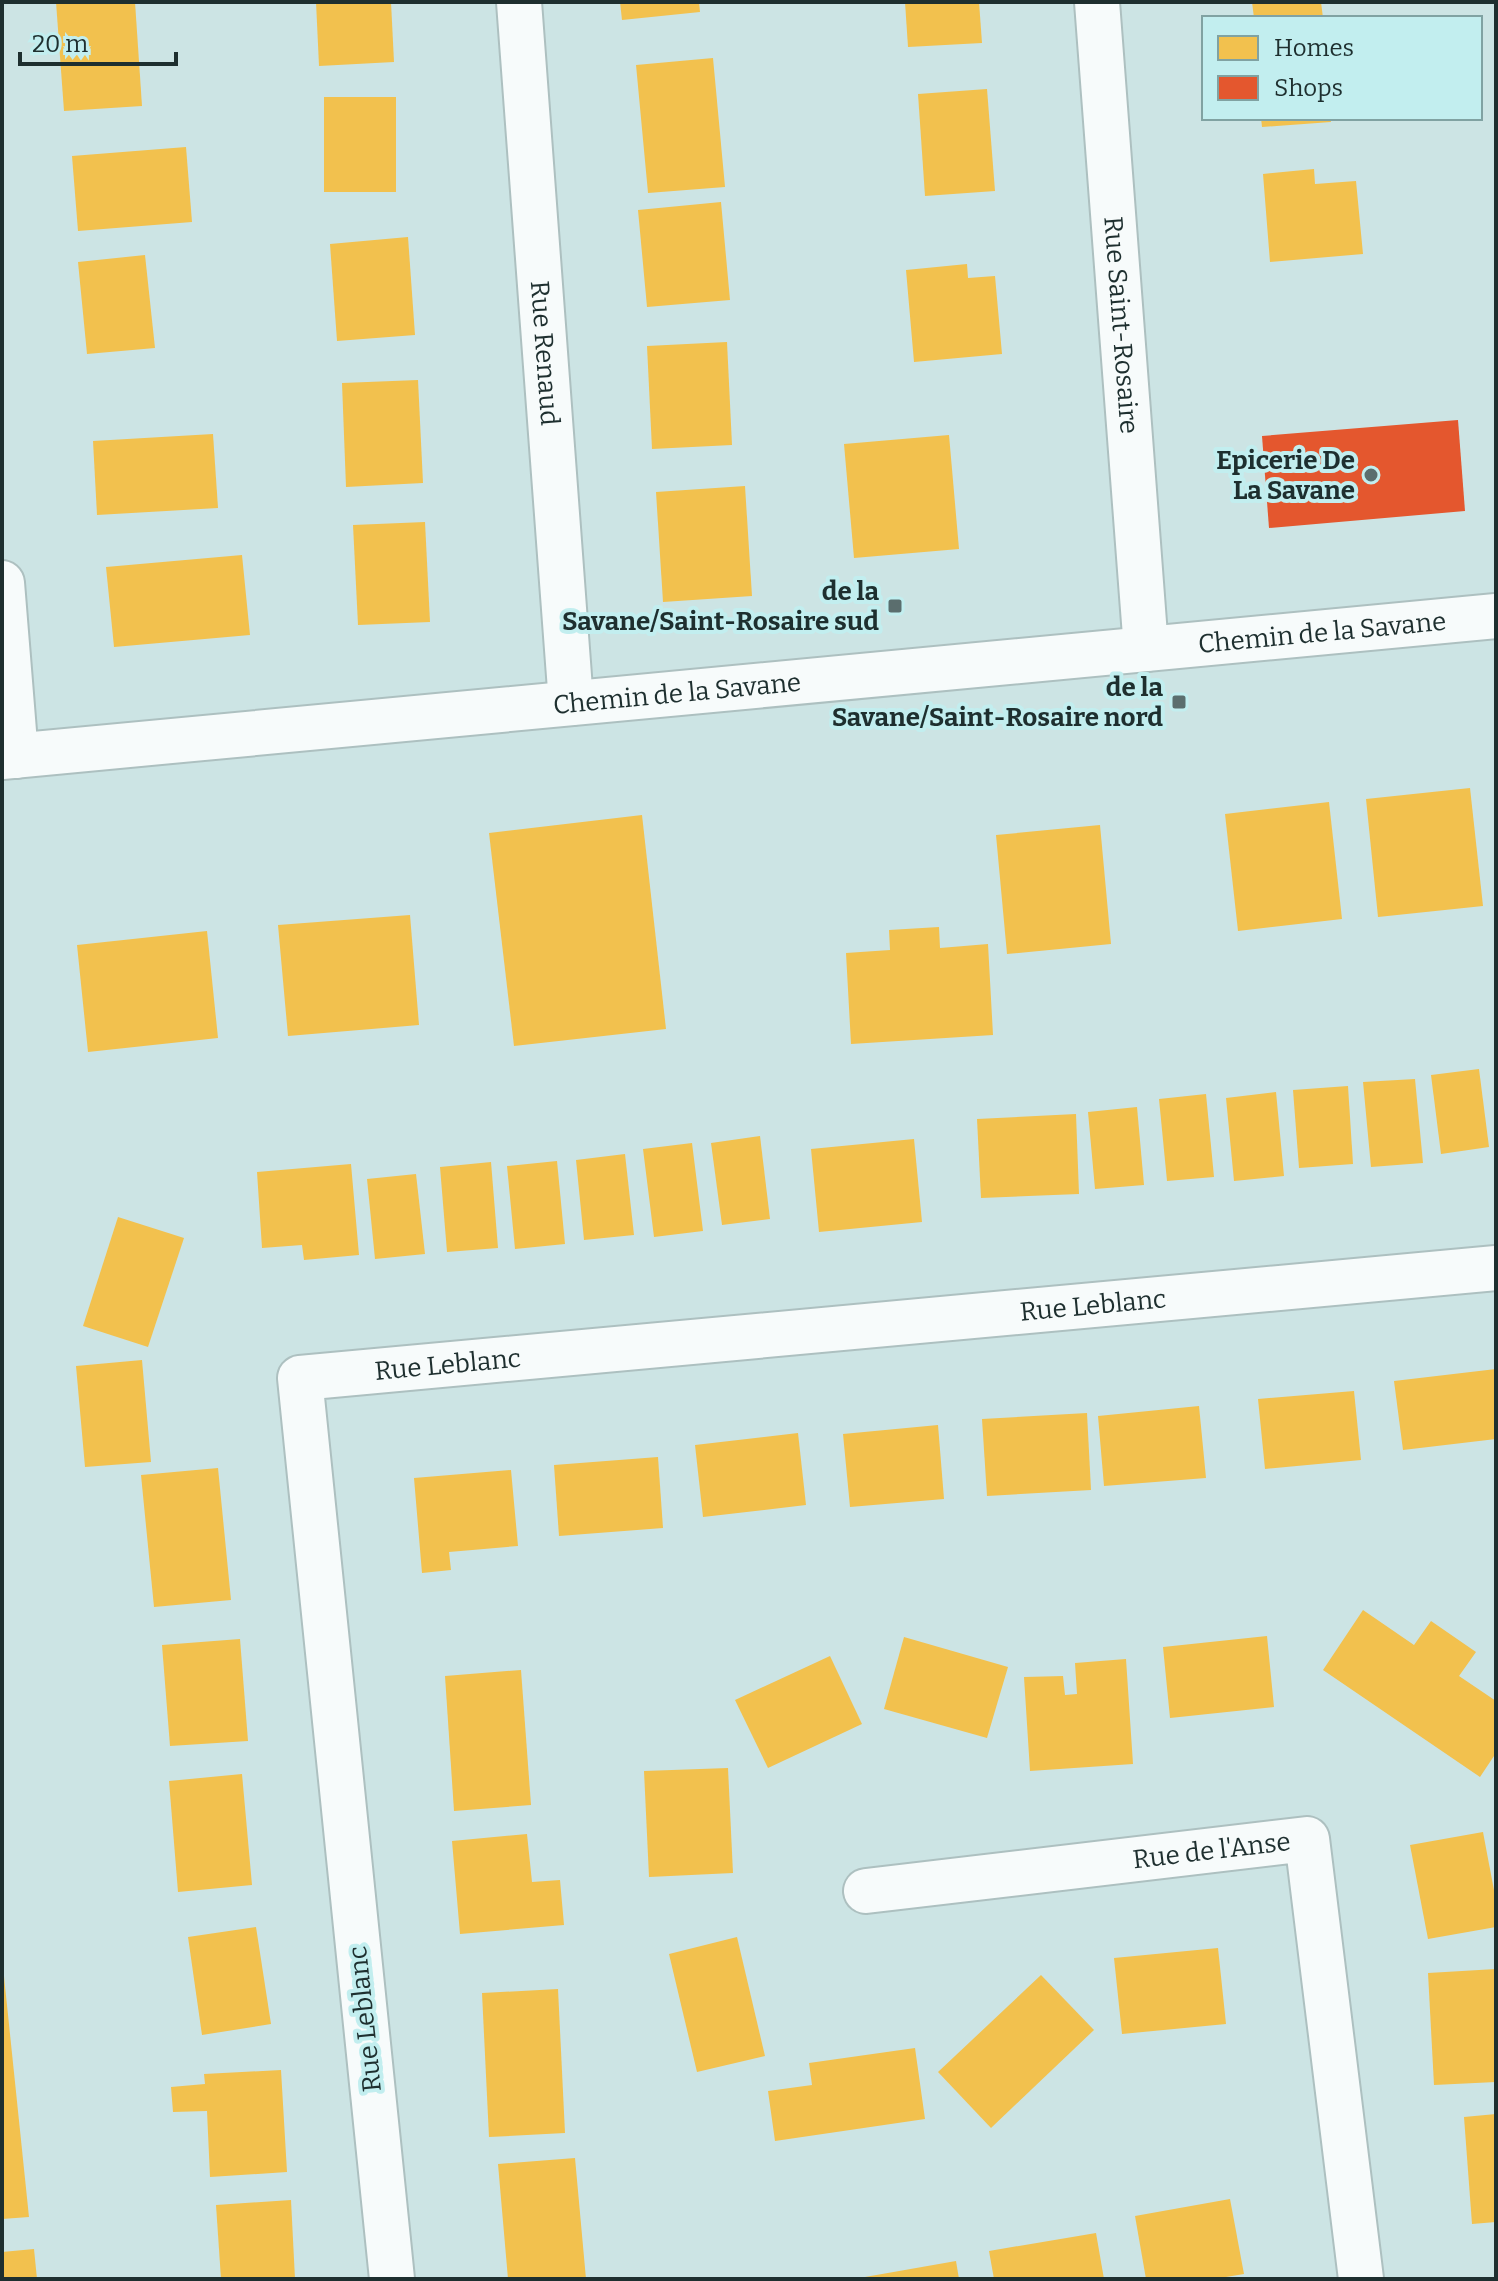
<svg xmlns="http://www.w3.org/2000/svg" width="1498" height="2281" font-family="Bitter,serif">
	<rect width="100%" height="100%" fill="#cce4e4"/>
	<g fill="#f2c14e">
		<polygon points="56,2 135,2 142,106 64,111"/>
		<polygon points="316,2 391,2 394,62 319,66"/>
		<polygon points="620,2 699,2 700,12 622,20"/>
		<polygon points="905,2 979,2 982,43 908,47"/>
		<polygon points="1252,2 1321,2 1323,18 1254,18"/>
		<polygon points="713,58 725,187 648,193 636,65"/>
		<polygon points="987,89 995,191 925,196 918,94"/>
		<rect x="324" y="97" width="72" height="95"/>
		<polygon points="1261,118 1330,118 1331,122 1262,127"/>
		<polygon points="186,147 192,222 78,231 72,156"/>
		<polygon points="1314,169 1315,184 1356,181 1363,254 1270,262 1263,174"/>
		<polygon points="721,202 730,300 647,307 638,210"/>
		<polygon points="408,237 415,335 337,341 330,244"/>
		<polygon points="145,255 155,348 87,354 78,262"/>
		<polygon points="967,264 968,278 995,276 1002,354 914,362 906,270"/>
		<polygon points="727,342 732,445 652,449 647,346"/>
		<polygon points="418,380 423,483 346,487 342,383"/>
		<polygon points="213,434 218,508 97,515 93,441"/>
		<polygon points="949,435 959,549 854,558 844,444"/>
		<polygon points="745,486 752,596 663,602 656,492"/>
		<polygon points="425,522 430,622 358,625 353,525"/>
		<polygon points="242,555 250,635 114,647 106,567"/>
		<polygon points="1470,788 1483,906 1378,917 1366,799"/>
		<polygon points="1329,802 1342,919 1238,931 1225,814"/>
		<polygon points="642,815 666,1029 514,1046 489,833"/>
		<polygon points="1100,825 1111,944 1007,954 996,835"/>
		<polygon points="410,915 419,1025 288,1036 278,925"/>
		<polygon points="939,927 940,948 988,944 993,1035 851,1044 846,953 890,950 889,930"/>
		<polygon points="207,931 218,1038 88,1052 77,945"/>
		<polygon points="1479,1069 1489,1147 1441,1154 1431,1075"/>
		<polygon points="1415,1079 1423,1163 1371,1167 1363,1082"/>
		<polygon points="1348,1086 1353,1164 1299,1168 1293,1090"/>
		<polygon points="1276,1092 1284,1176 1234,1181 1226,1098"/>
		<polygon points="1206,1094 1214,1177 1167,1181 1159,1099"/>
		<polygon points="1137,1107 1144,1185 1095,1189 1088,1112"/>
		<polygon points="1076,1114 1079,1194 981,1198 977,1119"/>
		<polygon points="760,1136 770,1219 722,1225 711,1143"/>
		<polygon points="914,1139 922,1222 819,1232 811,1149"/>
		<polygon points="692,1143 703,1231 654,1237 643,1149"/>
		<polygon points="625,1154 634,1235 584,1240 576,1160"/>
		<polygon points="557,1161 565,1244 515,1249 507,1166"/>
		<polygon points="491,1162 498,1248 447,1252 440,1167"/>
		<polygon points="351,1164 359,1255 304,1260 302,1245 262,1248 257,1172"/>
		<polygon points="416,1174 425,1254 375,1259 367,1179"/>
		<polygon points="118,1217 184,1238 148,1347 83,1326"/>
		<polygon points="142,1360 151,1462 85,1467 76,1366"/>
		<polygon points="1496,1369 1496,1439 1403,1450 1394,1381"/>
		<polygon points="1354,1391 1361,1460 1265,1469 1258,1399"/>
		<polygon points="1199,1406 1206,1478 1104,1486 1098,1416"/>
		<polygon points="1087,1413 1091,1490 987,1496 982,1419"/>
		<polygon points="938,1425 944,1499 850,1507 843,1434"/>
		<polygon points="798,1433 806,1505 703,1517 695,1445"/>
		<polygon points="658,1457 663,1528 559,1536 554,1465"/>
		<polygon points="218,1468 231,1600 154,1607 141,1475"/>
		<polygon points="511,1470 518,1546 449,1552 451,1570 422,1573 414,1478"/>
		<polygon points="1363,1610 1414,1645 1431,1621 1476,1652 1459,1676 1496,1701 1496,1753 1480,1777 1323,1670"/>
		<polygon points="1267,1636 1274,1707 1170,1718 1163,1647"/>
		<polygon points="904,1637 1008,1667 987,1738 884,1709"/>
		<polygon points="240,1639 248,1741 170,1746 162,1645"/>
		<polygon points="830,1656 862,1724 768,1768 735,1700"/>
		<polygon points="1126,1659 1133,1764 1030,1771 1024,1677 1063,1676 1065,1695 1077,1694 1075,1663"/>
		<polygon points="521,1670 531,1805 454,1811 445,1676"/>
		<polygon points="728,1768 733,1873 649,1877 644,1771"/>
		<polygon points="242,1774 252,1885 178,1892 169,1781"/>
		<polygon points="1483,1832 1496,1901 1496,1927 1428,1939 1410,1845"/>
		<polygon points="527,1834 532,1882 560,1880 564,1925 460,1934 452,1841"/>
		<polygon points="256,1927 271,2024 202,2035 188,1937"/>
		<polygon points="737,1937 765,2056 697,2072 669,1954"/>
		<polygon points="1218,1948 1226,2024 1122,2034 1114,1958"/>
		<polygon points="2,1957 29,2217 2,2219"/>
		<polygon points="1496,1969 1496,2082 1434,2085 1428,1973"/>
		<polygon points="1041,1975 1094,2030 991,2128 938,2072"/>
		<polygon points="558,1989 565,2133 489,2137 482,1993"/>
		<polygon points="915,2048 925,2119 775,2141 768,2091 812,2085 809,2063"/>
		<polygon points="281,2070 287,2172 210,2177 207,2111 173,2112 171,2087 205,2084 204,2074"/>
		<polygon points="1496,2114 1496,2222 1472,2224 1464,2117"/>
		<polygon points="575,2158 586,2279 508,2279 498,2164"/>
		<polygon points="1230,2199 1244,2274 1214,2279 1146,2279 1135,2216"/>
		<polygon points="291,2200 295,2279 221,2279 216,2205"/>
		<polygon points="1096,2233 1104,2279 994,2279 989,2251"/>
		<polygon points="34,2249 37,2279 2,2279 2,2252"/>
		<polygon points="956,2261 959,2279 865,2279 865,2277"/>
	</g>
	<polygon fill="#e4572e" points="1458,420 1465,511 1269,528 1262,436"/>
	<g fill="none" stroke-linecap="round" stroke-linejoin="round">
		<g stroke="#adc0c0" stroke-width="48">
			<g id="minor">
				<path id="s1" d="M 519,2 L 571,703"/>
				<path id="s2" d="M 1097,2 L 1146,649"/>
				<polyline points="2,583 16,756"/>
				<path id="s3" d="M 866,1891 L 1307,1839 L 1361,2279"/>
				<path id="s4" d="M 392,2279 L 300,1378 L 1496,1268"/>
			</g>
		</g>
		<g stroke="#adc0c0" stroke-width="48">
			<g id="tertiary">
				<path id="s5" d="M 2,757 L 1496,616"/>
			</g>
		</g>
		<use href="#minor" stroke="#f7fbfb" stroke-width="44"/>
		<use href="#tertiary" stroke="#f7fbfb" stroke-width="44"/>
	</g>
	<g fill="#5b6e6e" stroke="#c2eeef" stroke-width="3">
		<circle cx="1371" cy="475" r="8"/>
		<rect x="887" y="598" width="16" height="16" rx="4"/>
		<rect x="1171" y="694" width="16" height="16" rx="4"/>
	</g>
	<g text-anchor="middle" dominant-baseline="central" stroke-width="8" stroke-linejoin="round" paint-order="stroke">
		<g font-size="26" fill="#1e2f2f" stroke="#c2eeef">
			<text stroke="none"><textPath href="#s2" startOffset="324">Rue Saint-Rosaire</textPath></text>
			<text stroke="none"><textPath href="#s1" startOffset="352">Rue Renaud</textPath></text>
			<text stroke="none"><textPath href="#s5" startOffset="1326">Chemin de la Savane</textPath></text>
			<text stroke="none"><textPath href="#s5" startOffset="678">Chemin de la Savane</textPath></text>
			<text stroke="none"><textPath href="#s4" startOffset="1702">Rue Leblanc</textPath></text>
			<text stroke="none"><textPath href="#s4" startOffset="1054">Rue Leblanc</textPath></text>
			<text stroke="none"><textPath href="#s3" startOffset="348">Rue de l'Anse</textPath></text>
			<text transform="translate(365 2019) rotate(-96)">Rue Leblanc</text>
		</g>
		<g font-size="26" font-weight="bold" fill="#1e2f2f" stroke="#c2eeef" text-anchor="end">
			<text x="1355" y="460">Epicerie De<tspan x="1355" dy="30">La Savane</tspan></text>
			<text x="879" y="591">de la<tspan x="879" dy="30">Savane/Saint-Rosaire sud</tspan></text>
			<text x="1163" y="687">de la<tspan x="1163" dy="30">Savane/Saint-Rosaire nord</tspan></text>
		</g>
	</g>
	<rect width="1498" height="2281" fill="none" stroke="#1e2f2f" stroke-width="8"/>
	<rect x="1202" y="16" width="280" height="104" fill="#c2eeef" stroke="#80a2a2" stroke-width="2"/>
	<rect x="1218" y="36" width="40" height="24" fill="#f2c14e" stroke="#80a2a2" stroke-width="2"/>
	<text x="1274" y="56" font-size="24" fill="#1e2f2f">Homes</text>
	<rect x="1218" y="76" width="40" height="24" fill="#e4572e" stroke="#80a2a2" stroke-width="2"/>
	<text x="1274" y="96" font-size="24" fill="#1e2f2f">Shops</text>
	<path d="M20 52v12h156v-12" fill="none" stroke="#1e2f2f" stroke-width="4"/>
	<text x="32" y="52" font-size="24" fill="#1e2f2f" stroke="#c2eeef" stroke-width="6" paint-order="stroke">20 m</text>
</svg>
